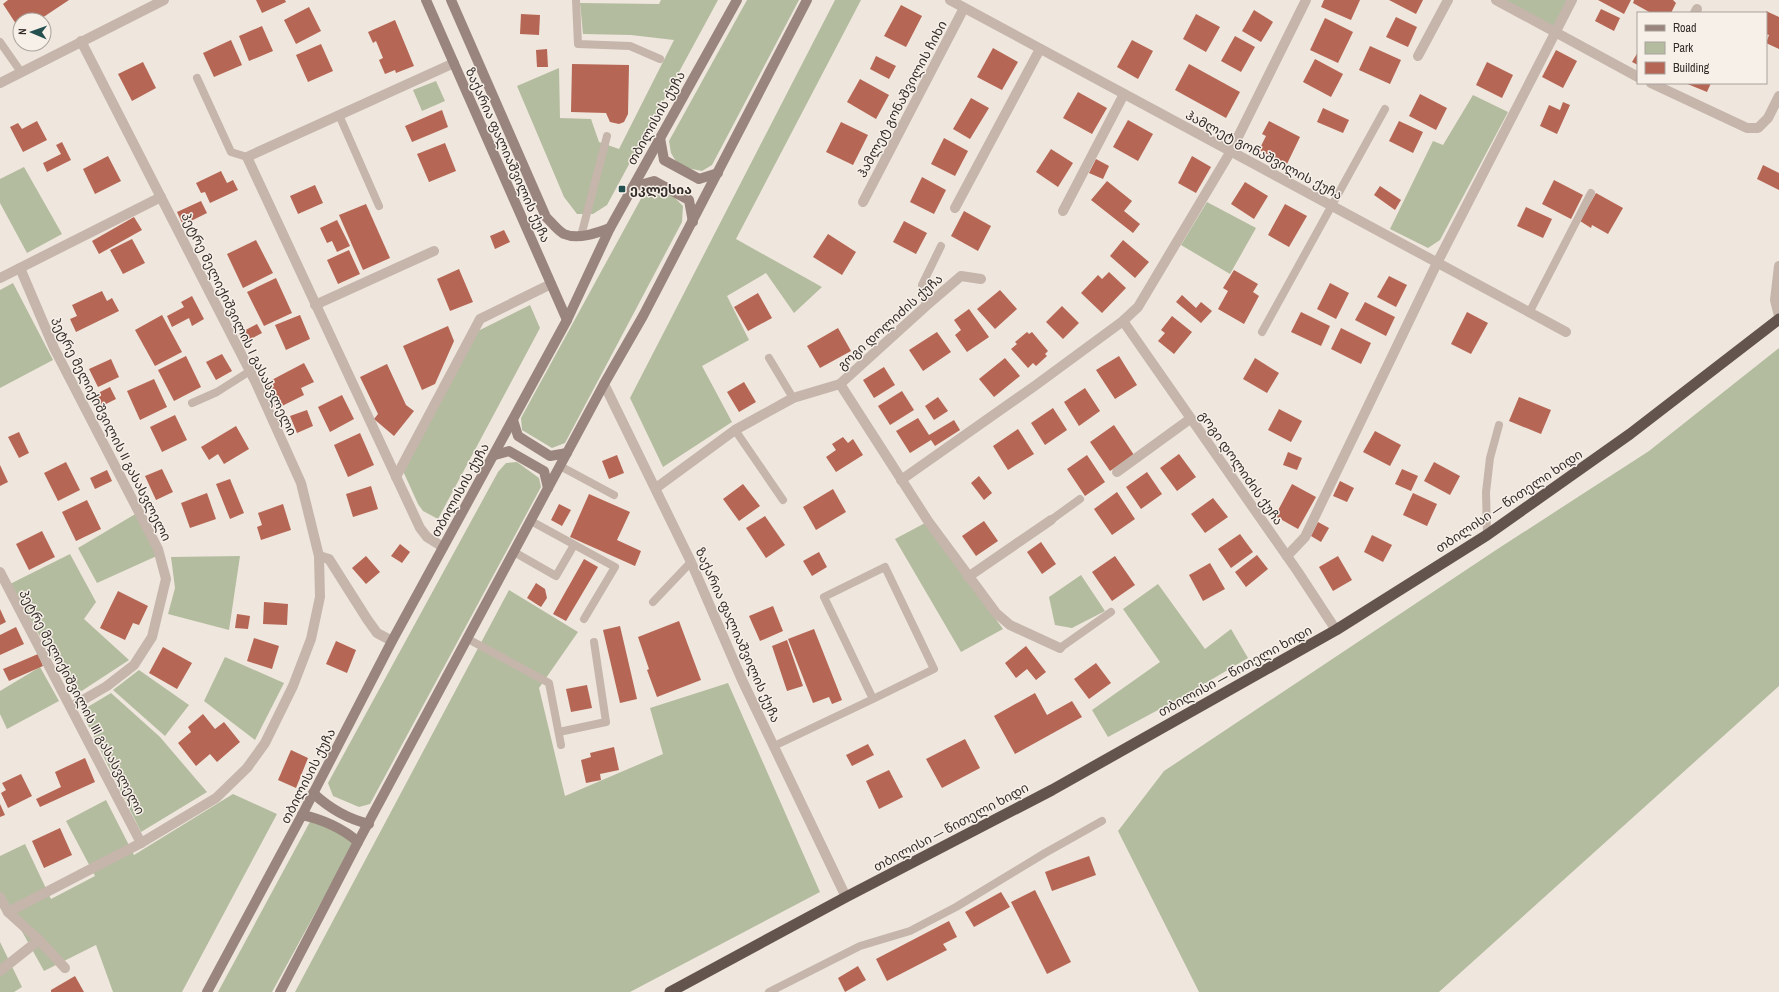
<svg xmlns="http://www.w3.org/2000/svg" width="1779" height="992" font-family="'Archivo Narrow','Noto Sans Georgian',sans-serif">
	<rect width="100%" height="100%" fill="#efe6dd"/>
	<g fill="#b4bc9f">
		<polygon points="661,0 718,0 607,205 593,214 577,214 564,197 517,86 559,68 560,118 591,119 599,142 619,149 674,40 631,35 583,34 580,3 659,4"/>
		<polygon points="747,0 799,0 712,165 702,171 687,168 677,163 671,153 669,141"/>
		<polygon points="835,0 861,0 736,239 822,287 794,313 766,273 727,296 749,340 702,366 732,422 663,467 630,398"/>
		<polygon points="1496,0 1572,0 1555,33"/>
		<polygon points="436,81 445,101 422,111 413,90"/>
		<polygon points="1473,95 1508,112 1440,240 1428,248 1390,229 1433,141 1443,145"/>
		<polygon points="24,167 62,234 27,253 0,203 0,179"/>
		<polygon points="655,191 673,196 683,206 682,222 565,443 552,448 522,430 521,418 643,195"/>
		<polygon points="1207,202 1256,228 1230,274 1181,245"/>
		<polygon points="13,283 53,360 0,388 0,290"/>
		<polygon points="530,305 540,328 438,519 423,511 418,504 403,471 478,331"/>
		<polygon points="1779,348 1779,686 1439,992 1199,992 1118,831 1164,771 1496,550 1649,451"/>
		<polygon points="517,462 539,478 541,487 370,804 359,807 333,796 328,783 498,472 506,463"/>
		<polygon points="137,513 159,555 97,583 78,548"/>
		<polygon points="925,523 1003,629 961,652 895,539"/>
		<polygon points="70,554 96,602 84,619 129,660 74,696 10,584"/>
		<polygon points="240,556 229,630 168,614 175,588 171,557"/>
		<polygon points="1081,575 1105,611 1072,628 1055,625 1049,597"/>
		<polygon points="1158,584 1205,649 1231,629 1248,658 1182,697 1108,737 1092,710 1160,662 1123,609"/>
		<polygon points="509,590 578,632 539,688 565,796 663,754 650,708 728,683 820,892 630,992 295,992"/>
		<polygon points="225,657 284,683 255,740 204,701"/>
		<polygon points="40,667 59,701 7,729 0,714 0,691"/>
		<polygon points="139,670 189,705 165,736 113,690"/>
		<polygon points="111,693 160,737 207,792 141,832 81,711"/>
		<polygon points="233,794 277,814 182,992 113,992 96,945 44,971 0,892 0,856 25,844 51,899 95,876 66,821 106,800 134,855"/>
		<polygon points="320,817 353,844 272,992 218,992 312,818"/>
		<polygon points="0,942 22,987 14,992 0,992"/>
	</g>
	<g fill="#b66654">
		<polygon points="8,0 69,0 39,20 20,20 20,30 3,4"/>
		<polygon points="256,0 285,0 286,2 262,13"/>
		<polygon points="1324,0 1360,0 1351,20 1321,7"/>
		<polygon points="1389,0 1423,0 1416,14"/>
		<polygon points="1598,0 1631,0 1624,14"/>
		<polygon points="1634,0 1673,0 1676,3 1671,13 1651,13 1633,3"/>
		<polygon points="901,5 922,16 906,47 884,36"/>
		<polygon points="309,7 321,31 296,44 284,20"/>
		<polygon points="1601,9 1620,18 1614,31 1595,21"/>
		<polygon points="1254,10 1273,22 1261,42 1242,31"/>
		<polygon points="1766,11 1779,17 1779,49 1766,43 1769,35 1766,34"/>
		<polygon points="521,14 540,15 539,35 520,34"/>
		<polygon points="1196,14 1220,27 1206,52 1183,39"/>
		<polygon points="1396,17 1417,27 1408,47 1386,37"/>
		<polygon points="1325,18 1353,32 1338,63 1310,50"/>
		<polygon points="395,20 414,66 396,73 395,70 385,74 379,60 383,58 376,41 373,43 368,32"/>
		<polygon points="262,26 273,51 249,61 239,36"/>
		<polygon points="1235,36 1255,47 1241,72 1221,61"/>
		<polygon points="231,40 242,65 214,77 203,53"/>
		<polygon points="1132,40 1153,51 1138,79 1117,67"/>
		<polygon points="321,44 333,71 308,82 296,55"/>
		<polygon points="1370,46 1401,60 1390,84 1359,70"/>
		<polygon points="993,48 1018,62 1002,90 977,77"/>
		<polygon points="547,49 548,67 537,67 536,50"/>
		<polygon points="1556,50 1577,61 1563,88 1542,77"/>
		<polygon points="1638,52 1638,65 1632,62"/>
		<polygon points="876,56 896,66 889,79 870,69"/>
		<polygon points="1315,59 1343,74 1331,97 1303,82"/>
		<polygon points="143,62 156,88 132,101 118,74"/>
		<polygon points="1487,62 1513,75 1502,98 1476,85"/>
		<polygon points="572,64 629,65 628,114 624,122 619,124 610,122 606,113 571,112"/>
		<polygon points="1189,64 1240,92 1226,118 1175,90"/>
		<polygon points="860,79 889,95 876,119 847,102"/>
		<polygon points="1685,83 1711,83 1707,92"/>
		<polygon points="1078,92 1107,108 1092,134 1063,118"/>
		<polygon points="1420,94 1447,108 1436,130 1409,116"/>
		<polygon points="971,98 989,108 970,139 953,129"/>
		<polygon points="1563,102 1570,105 1557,134 1540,126 1549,105 1560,110"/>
		<polygon points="1323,108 1349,120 1343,133 1317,122"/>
		<polygon points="442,110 448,127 412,142 405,126"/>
		<polygon points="1128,120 1153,134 1138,161 1113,147"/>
		<polygon points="37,121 47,140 23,152 10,127 18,123 22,129"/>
		<polygon points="1269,121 1300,137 1287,164 1259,150 1266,136 1262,134"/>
		<polygon points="1399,121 1423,132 1413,153 1389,141"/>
		<polygon points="841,122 868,135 853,165 826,152"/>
		<polygon points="944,138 968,151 955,176 931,164"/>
		<polygon points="62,142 71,160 47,172 43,163 61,154 56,145"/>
		<polygon points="445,143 456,171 429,182 417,154"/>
		<polygon points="1051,149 1073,163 1058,187 1036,172"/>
		<polygon points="108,156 121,181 95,194 83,169"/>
		<polygon points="1192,156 1211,167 1196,193 1178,183"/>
		<polygon points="1096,159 1109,166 1103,179 1089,173"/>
		<polygon points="1763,165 1779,173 1779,190 1757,179"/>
		<polygon points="221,171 227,183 233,180 238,190 210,203 205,192 201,193 196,183"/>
		<polygon points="922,177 946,190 934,214 910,202"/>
		<polygon points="1554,180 1583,195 1571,219 1542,204"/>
		<polygon points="1107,181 1132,201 1124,211 1140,224 1133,233 1091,200"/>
		<polygon points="1245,182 1268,196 1254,219 1231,204"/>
		<polygon points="315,185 323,203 298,214 290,196"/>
		<polygon points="1380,186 1401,200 1395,210 1374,195"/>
		<polygon points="1596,193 1623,208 1608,234 1592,225 1591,228 1580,221"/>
		<polygon points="201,201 207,213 183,225 177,212"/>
		<polygon points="366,204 390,258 363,270 339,215"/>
		<polygon points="1285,204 1307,216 1289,247 1268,235"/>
		<polygon points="1526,207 1552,219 1543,238 1517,226"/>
		<polygon points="964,211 991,226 978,251 951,236"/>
		<polygon points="134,217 142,230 99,254 92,241"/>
		<polygon points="337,220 350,246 337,252 332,241 327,243 320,228"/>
		<polygon points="904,221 927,233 916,254 893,242"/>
		<polygon points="504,230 510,242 495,249 490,236"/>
		<polygon points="828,234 856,252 842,275 813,257"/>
		<polygon points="132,239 145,263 123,274 110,250"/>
		<polygon points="256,240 273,273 243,288 227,254"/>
		<polygon points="1123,240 1149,262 1135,278 1110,256"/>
		<polygon points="349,250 360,274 338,284 327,260"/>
		<polygon points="459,269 473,302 450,311 437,279"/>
		<polygon points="1234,270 1258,284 1253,292 1259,296 1244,324 1218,309 1228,291 1223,288"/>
		<polygon points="1109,272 1126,288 1102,313 1081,293 1098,275 1102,279"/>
		<polygon points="1389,276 1407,285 1396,307 1377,297"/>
		<polygon points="276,278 292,313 264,326 247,292"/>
		<polygon points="1330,283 1349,293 1336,319 1317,309"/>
		<polygon points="1000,290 1017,309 995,329 977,309"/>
		<polygon points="102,291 107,301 112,298 119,311 76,332 70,319 77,316 72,305"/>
		<polygon points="758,293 772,318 748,331 734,307"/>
		<polygon points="1182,295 1196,308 1201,302 1212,311 1201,323 1176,302"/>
		<polygon points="192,296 204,319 192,326 189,318 172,327 167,316 184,307 181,302"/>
		<polygon points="1365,302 1395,317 1386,336 1355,320"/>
		<polygon points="1062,306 1079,323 1063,339 1046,322"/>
		<polygon points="969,309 989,337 967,352 955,335 961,330 954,320"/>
		<polygon points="1301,312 1330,326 1321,346 1291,332"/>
		<polygon points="1467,312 1488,323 1471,354 1451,344"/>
		<polygon points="162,315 182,352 155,366 135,330"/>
		<polygon points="300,315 310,339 286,350 275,325"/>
		<polygon points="1172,316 1192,332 1174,354 1158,341 1165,333 1161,330"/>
		<polygon points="257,324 262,333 243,343 238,334"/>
		<polygon points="448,326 454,341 435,384 422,390 403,346"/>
		<polygon points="838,328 851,351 820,368 807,346"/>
		<polygon points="1341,328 1371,343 1361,364 1331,349"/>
		<polygon points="937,332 951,352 923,371 909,350"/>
		<polygon points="1027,332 1029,334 1032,332 1048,351 1045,354 1047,356 1036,366 1033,363 1028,368 1011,349 1017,344 1015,342"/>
		<polygon points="222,354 232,371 216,380 206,362"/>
		<polygon points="186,356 201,387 174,401 158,370"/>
		<polygon points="1119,356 1137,385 1115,399 1096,370"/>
		<polygon points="1005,358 1020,376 994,397 979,379"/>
		<polygon points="1255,358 1279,373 1267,393 1243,379"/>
		<polygon points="111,359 119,377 98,387 89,369"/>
		<polygon points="304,363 314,382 301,388 304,395 276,409 264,384"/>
		<polygon points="387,364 406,405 414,411 394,436 374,419 378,414 360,377"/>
		<polygon points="884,367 895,385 874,398 863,380"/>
		<polygon points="154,379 167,407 140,420 127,391"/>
		<polygon points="744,382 756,402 739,412 727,392"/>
		<polygon points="110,387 116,399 100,407 94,395"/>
		<polygon points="1085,388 1100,411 1079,426 1064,402"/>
		<polygon points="902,391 914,410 890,425 878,406"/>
		<polygon points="342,395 354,419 330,432 318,407"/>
		<polygon points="938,397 948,411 934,420 925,406"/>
		<polygon points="1519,397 1551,410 1541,434 1509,421"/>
		<polygon points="1053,408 1067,430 1045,445 1031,423"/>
		<polygon points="1279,409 1302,421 1291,442 1268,430"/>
		<polygon points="307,410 313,426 297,433 290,416"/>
		<polygon points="175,415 187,440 162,452 150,427"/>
		<polygon points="918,418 929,435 954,420 960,430 935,446 931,440 910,453 896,431"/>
		<polygon points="1114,425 1134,455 1110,471 1090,442"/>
		<polygon points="236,426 249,449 224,464 218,454 209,460 201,447"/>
		<polygon points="1018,429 1034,454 1008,470 993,446"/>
		<polygon points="1375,431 1401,445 1390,466 1363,452"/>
		<polygon points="19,432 29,453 19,458 8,437"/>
		<polygon points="360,433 374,465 348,477 334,445"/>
		<polygon points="843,437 848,443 853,439 863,455 836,472 826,457 836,450 832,444"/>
		<polygon points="1288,452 1302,458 1297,470 1283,465"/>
		<polygon points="1179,454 1196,477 1177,491 1160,468"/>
		<polygon points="617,455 624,473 609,479 602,461"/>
		<polygon points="1087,455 1105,482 1085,496 1067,469"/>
		<polygon points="66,462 80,490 58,501 44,473"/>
		<polygon points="1434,462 1460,476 1450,495 1424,481"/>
		<polygon points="0,465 8,482 0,486"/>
		<polygon points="162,469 173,492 156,500 145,476"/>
		<polygon points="1402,469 1418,476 1411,491 1395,484"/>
		<polygon points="107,470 112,481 95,489 90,478"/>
		<polygon points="1147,472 1162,494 1141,509 1126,487"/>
		<polygon points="979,476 992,493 984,500 971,483"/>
		<polygon points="230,479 244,513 230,519 216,484"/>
		<polygon points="1340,481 1354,488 1347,502 1333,496"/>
		<polygon points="743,484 760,506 739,521 723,499"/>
		<polygon points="1292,484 1316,497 1298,529 1275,516"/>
		<polygon points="371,486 378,509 353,517 346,494"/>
		<polygon points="833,489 846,512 816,530 803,507"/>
		<polygon points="1117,492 1135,519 1112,535 1094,509"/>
		<polygon points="207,493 216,519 190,528 181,503"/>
		<polygon points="1413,493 1437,504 1427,526 1403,515"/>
		<polygon points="589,494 630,512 617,540 641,551 635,566 570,537"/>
		<polygon points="1213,498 1228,517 1205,533 1191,514"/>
		<polygon points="87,500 101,529 76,541 62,512"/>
		<polygon points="283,504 291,530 261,540 257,527 262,525 258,513"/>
		<polygon points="559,504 571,510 562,526 551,520"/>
		<polygon points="765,516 785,545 766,558 746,528"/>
		<polygon points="984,521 998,541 976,556 962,536"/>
		<polygon points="1318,522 1329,528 1321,542 1311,536"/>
		<polygon points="42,531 55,557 29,570 16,544"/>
		<polygon points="1240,534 1253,552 1231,568 1218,549"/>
		<polygon points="1372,535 1392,545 1383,562 1364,552"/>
		<polygon points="1041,542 1056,564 1042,574 1027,552"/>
		<polygon points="400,544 410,552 402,563 391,556"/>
		<polygon points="819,552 827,567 812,576 803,561"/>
		<polygon points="1257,555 1268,569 1246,587 1235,572"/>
		<polygon points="366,556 380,572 366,584 352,568"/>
		<polygon points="1115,556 1135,585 1112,601 1092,572"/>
		<polygon points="1338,556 1352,580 1333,591 1319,567"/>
		<polygon points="584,559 598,567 566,621 553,614"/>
		<polygon points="1210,563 1225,589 1203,601 1189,575"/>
		<polygon points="536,583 545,589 547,598 541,607 527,598"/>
		<polygon points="118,591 148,606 139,625 133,623 125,640 100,628"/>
		<polygon points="264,602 288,604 287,625 263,624"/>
		<polygon points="773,606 783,631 760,641 749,616"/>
		<polygon points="0,609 6,622 0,625"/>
		<polygon points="237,614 250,616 248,629 235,628"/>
		<polygon points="679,621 701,680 657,697 647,670 649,669 638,637"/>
		<polygon points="620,626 637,699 620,703 603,630"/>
		<polygon points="16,627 24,644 0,655 0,635"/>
		<polygon points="814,629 842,700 832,704 829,697 813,703 788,639"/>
		<polygon points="254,638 279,646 272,669 247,661"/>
		<polygon points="787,640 803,686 787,691 772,646"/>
		<polygon points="336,641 356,650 347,673 326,664"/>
		<polygon points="1026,646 1046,672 1036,680 1027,669 1016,678 1005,663"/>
		<polygon points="163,647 192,663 177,689 149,673"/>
		<polygon points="38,654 43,666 9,681 3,669"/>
		<polygon points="1096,663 1111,683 1089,699 1074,679"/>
		<polygon points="587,685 592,708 571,712 566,689"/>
		<polygon points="1035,693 1047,715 1072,701 1082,717 1015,754 994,716"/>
		<polygon points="203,714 215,729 224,722 240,742 217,762 210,754 196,766 178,743 191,732 188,727"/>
		<polygon points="965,739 980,768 942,788 926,759"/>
		<polygon points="868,744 874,755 852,766 846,755"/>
		<polygon points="614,747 619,770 600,774 601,780 586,783 581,760 591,757 590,753"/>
		<polygon points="291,750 308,758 296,788 278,780"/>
		<polygon points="85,758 95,782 40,807 36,799 61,787 55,772"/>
		<polygon points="889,770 903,797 879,809 866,781"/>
		<polygon points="21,774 32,796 8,808 1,793 6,790 2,783"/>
		<polygon points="0,804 5,815 0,817"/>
		<polygon points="60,828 72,855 44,868 32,841"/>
		<polygon points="1089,856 1096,875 1052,891 1045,872"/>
		<polygon points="1035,890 1071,962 1047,974 1011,902"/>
		<polygon points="1001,892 1010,907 974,927 965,912"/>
		<polygon points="949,921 957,937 943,944 947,950 887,981 876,959"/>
		<polygon points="858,966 866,980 845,992 838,978"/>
		<polygon points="75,976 84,992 51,992 51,990"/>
	</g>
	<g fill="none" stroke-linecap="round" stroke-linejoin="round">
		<g stroke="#c5b5ab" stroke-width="8">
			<polyline points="576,0 578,44 630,46 660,59"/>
			<polyline points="0,42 21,72"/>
			<polyline points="197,78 231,152 247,157"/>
			<polyline points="339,115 379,206"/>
			<polyline points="581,236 607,136"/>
			<polyline points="926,306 922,285 941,246"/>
			<polyline points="1529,313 1591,193"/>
			<polyline points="1262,332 1385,109"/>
			<polyline points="769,358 793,398"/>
			<polyline points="192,403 217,392 250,371"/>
			<polyline points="735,430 783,500"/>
			<polyline points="560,466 614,495"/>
			<polyline points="1051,520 1080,499"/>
			<polyline points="531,521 615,567 584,619"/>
			<polyline points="1487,535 1486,492 1490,458 1499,425"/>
			<polyline points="514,552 556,576 574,545"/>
			<polyline points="653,602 691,562"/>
			<polyline points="468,639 549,683 561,745"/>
			<polyline points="1060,648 1111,612"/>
			<polyline points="559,732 606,722 594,642"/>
			<polyline points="774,746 873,699 824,597 885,567 934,669 873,699"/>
			<polyline points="769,992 860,946 910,931 956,907 1045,853 1102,821"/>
		</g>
		<g stroke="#c5b5ab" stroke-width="10">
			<polyline points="950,0 1566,332"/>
			<polyline points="1496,0 1638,77"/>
			<polyline points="1695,13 1697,9"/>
			<polyline points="1418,56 1448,0"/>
			<polyline points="1651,83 1747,128 1758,128 1768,118 1779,96"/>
			<polyline points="863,202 964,8"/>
			<polyline points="955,208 1040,49"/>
			<polyline points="1063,211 1124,94"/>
			<polyline points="1779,266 1775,300 1779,316"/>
			<polyline points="20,268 54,348 158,549 166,579 152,637 134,665 107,686 71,707"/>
			<polyline points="0,278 161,197"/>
			<polyline points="315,305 434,251"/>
			<polyline points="1123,321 1298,572 1336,630"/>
			<polyline points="840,384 928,521 996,613 1010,625 1060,648"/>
			<polyline points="1117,472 1190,419"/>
			<polyline points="396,477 480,319 551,284"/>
			<polyline points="901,480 1036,385 1123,321 1138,307 1231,151 1306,0"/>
			<polyline points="656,488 735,430 793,398 840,384 926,306 961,276 981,279"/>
			<polyline points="443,547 427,537 420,528 247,157 454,63"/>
			<polyline points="319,556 329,559 367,619 377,633 392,641"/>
			<polyline points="1287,556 1305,537 1437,263 1572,0"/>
			<polyline points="0,572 141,843"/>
			<polyline points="968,577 1051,520"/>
			<polyline points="0,897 8,912 39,940 65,968"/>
			<polyline points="8,912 141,843 216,798 247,768 265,743 293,686 311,639 320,597 319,556 301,483 256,383 81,41"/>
			<polyline points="0,971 39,940"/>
		</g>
		<g stroke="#c5b5ab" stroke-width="10">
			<polyline points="0,83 164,0"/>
			<polyline points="604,384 691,562 742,680 846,897"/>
		</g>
		<g stroke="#99857d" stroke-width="10">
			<polyline points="426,0 567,320"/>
			<path d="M 451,0 L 546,217 C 551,222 558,231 564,234 C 578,240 597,233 610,228"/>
			<polyline points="660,138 664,160 699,179 718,173"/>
			<polyline points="633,187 654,181 689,200 693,222"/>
			<polyline points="513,420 518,436 550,456 567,453"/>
			<polyline points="495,455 509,451 544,471 548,488"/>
			<path d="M 313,793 C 329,808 348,819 369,824"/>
			<path d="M 302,815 C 322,819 344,829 358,842"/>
			<polyline points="207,992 302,815 392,641 567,320 610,228 737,0"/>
			<polyline points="280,992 358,842 548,488 604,384 643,316 807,0"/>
		</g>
		<polyline stroke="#64544e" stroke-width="11" points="670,992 846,897 1052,790 1336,630 1487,535 1630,434 1779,319"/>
	</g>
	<rect fill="#245050" stroke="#f7f0e9" stroke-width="1.5" x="618" y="185" width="8" height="8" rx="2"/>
	<g text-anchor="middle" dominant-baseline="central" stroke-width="3" stroke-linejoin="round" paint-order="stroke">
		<g font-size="13" fill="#342c29" stroke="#f7f0e9">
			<text transform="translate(902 99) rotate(-62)">ჰამლეტ გონაშვილის ჩიხი</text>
			<text transform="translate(656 118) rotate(-61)">თბილისის ქუჩა</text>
			<text transform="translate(508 155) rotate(66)">ზაქარია ფალიაშვილის ქუჩა</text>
			<text transform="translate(1264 155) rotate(28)">ჰამლეტ გონაშვილის ქუჩა</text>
			<text transform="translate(890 322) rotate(-42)">გოგი დოლიძის ქუჩა</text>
			<text transform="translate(239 324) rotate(64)">პეტრე მელიქიშვილის I გასასვლელი</text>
			<text transform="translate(111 429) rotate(63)">პეტრე მელიქიშვილის II გასასვლელი</text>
			<text transform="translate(1241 468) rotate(55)">გოგი დოლიძის ქუჩა</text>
			<text transform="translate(460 490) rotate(-61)">თბილისის ქუჩა</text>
			<text transform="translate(1509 501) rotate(-34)">თბილისი — წითელი ხიდი</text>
			<text transform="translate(738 635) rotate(66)">ზაქარია ფალიაშვილის ქუჩა</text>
			<text transform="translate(1235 671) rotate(-29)">თბილისი — წითელი ხიდი</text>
			<text transform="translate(82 702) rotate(62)">პეტრე მელიქიშვილის III გასასვლელი</text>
			<text transform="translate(308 776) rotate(-63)">თბილისის ქუჩა</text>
			<text transform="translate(951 827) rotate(-28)">თბილისი — წითელი ხიდი</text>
		</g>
		<g font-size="13" font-weight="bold" fill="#342c29" stroke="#f7f0e9" text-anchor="start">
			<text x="630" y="189">ეკლესია</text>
		</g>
	</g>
	<rect x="1637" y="12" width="130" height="72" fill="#f7f0e9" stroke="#a9a29c"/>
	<rect x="1645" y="25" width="20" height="6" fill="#99857d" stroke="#a9a29c"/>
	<text x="1673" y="32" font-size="12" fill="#342c29">Road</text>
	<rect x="1645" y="42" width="20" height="12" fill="#b4bc9f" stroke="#a9a29c"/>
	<text x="1673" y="52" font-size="12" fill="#342c29">Park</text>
	<rect x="1645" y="62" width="20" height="12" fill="#b66654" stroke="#a9a29c"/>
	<text x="1673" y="72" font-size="12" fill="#342c29">Building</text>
	<g transform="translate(32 32) rotate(272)"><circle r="19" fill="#f7f0e9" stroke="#a9a29c"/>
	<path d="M0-3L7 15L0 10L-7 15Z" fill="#245050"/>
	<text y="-6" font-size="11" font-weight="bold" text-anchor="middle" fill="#342c29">N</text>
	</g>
</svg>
